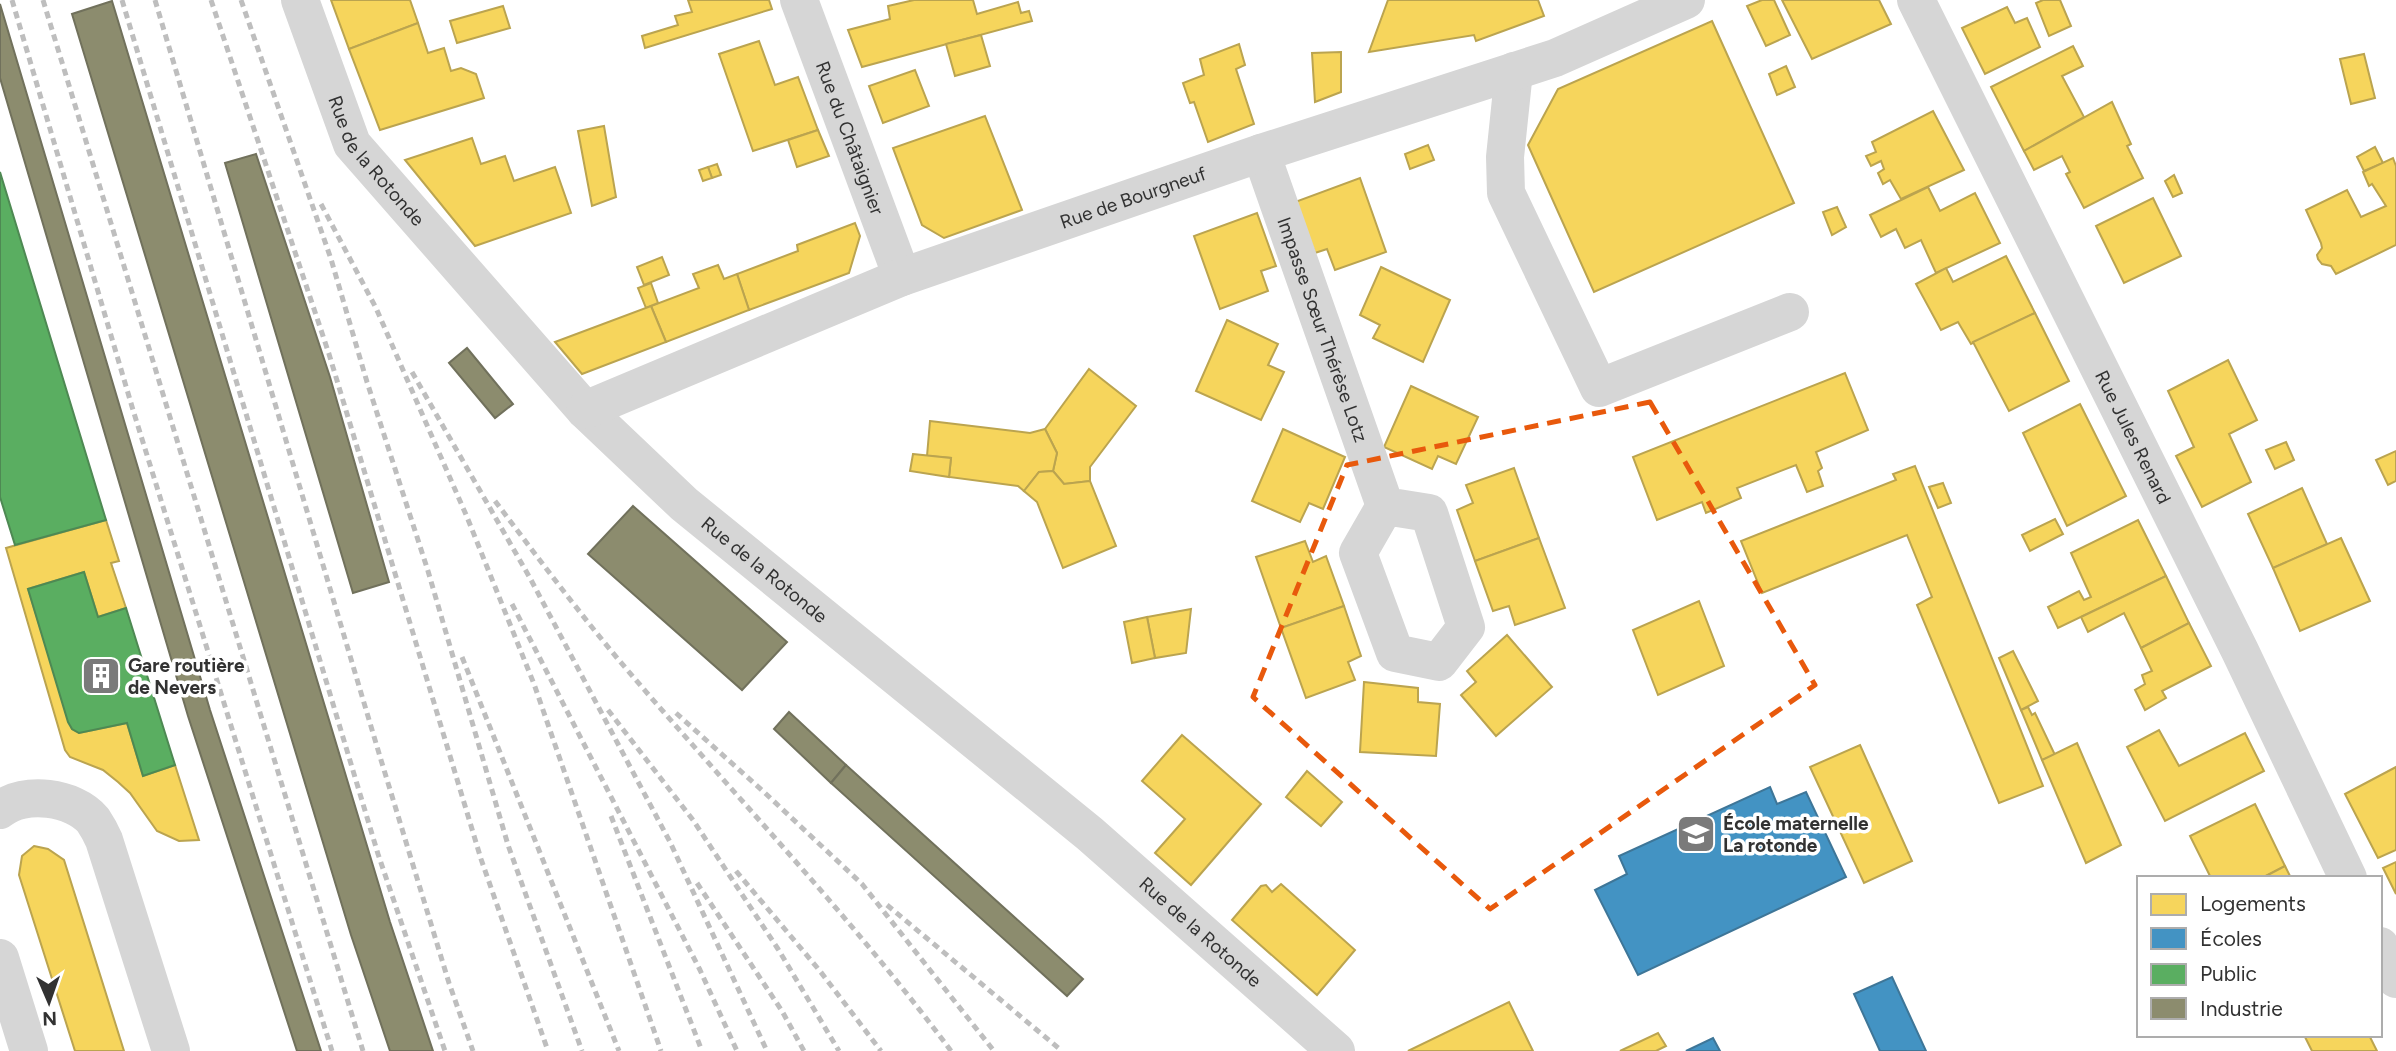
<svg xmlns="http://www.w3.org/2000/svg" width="2396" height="1051" font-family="Figtree,sans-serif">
	<rect width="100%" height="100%" fill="#fff"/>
	<g fill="#f6d55c" stroke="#bba44f" stroke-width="2">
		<polygon points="331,0 410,0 418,23 349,49"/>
		<polygon points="688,0 769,0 772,9 645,48 642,36 678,25 675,16 692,12"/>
		<polygon points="914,0 973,0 977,14 1018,2 1021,13 1029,11 1032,21 862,67 848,30 890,19 888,6"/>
		<polygon points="1388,0 1538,0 1544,16 1476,41 1474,35 1369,52"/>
		<polygon points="1762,0 1774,0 1790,35 1766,46 1747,6"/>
		<polygon points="1782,0 1879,0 1891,24 1812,59"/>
		<polygon points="2043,0 2060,0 2071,26 2049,36 2036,3"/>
		<polygon points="503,6 510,28 457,43 450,21"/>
		<polygon points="2007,7 2015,23 2027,18 2040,47 1985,74 1962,28"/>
		<polygon points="1712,21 1794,203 1594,292 1528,145 1558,89"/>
		<polygon points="418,23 428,53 444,48 451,71 461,68 476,74 484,98 380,130 349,49"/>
		<polygon points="981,35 990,66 955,76 946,44"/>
		<polygon points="759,41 775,85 798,77 818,130 753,151 719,54"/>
		<polygon points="1239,44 1245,65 1236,69 1254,124 1208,142 1194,102 1190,103 1183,83 1204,75 1200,59"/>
		<polygon points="2073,46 2083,66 2062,76 2084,117 2024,151 1991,87"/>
		<polygon points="1341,52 1341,92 1315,102 1312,53"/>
		<polygon points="2364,54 2375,98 2351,104 2340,59"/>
		<polygon points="1786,66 1795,87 1777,95 1769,74"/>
		<polygon points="915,70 929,106 883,123 869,86"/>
		<polygon points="2112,102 2131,144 2127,146 2143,178 2084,208 2066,174 2070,172 2062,156 2034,170 2024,151"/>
		<polygon points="1933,111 1964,170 1901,199 1890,180 1883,184 1878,173 1884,169 1881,161 1871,166 1866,156 1876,152 1872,142"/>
		<polygon points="985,116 1022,210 944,238 922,225 893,148"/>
		<polygon points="604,126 616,197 592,206 578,131"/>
		<polygon points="818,130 829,156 797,167 788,140"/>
		<polygon points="472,138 481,164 505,156 514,181 555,167 571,213 475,246 405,160"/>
		<polygon points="1428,145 1434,160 1410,169 1405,154"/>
		<polygon points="2375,147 2383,163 2364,171 2357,157"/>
		<polygon points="2393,158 2396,166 2396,245 2336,274 2331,266 2322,264 2318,259 2317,255 2322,248 2321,243 2306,210 2347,190 2361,217 2386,206 2372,184 2369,186 2363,172"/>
		<polygon points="717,164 721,175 712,178 708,167"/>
		<polygon points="708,167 712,178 703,181 699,170"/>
		<polygon points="2174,175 2182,193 2173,197 2165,181"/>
		<polygon points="1360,178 1386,252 1335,270 1327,249 1315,253 1295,202"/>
		<polygon points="1928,187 1940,211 1975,193 2000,243 1936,273 1921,240 1905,248 1896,229 1881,237 1870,215"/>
		<polygon points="2153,198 2181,256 2124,283 2096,226"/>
		<polygon points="1837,207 1846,227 1832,235 1823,212"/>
		<polygon points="1257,213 1276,266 1261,271 1268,291 1220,309 1194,236"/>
		<polygon points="855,223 860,236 849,273 749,310 737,274 798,251 797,245"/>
		<polygon points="2006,256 2035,313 1971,344 1958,322 1941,330 1916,284 1946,268 1953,282"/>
		<polygon points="662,257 669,275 644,285 637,267"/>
		<polygon points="718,265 724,279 737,274 749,310 666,342 651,306 699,288 693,274"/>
		<polygon points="1381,267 1450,300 1423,362 1373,338 1380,325 1360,315"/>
		<polygon points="651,283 658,303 646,308 638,288"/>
		<polygon points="651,306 666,342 582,374 555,342"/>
		<polygon points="2035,313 2069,381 2009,411 1973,342"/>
		<polygon points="1227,320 1278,344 1268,365 1284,372 1261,420 1196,391"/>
		<polygon points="2228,360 2257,420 2229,434 2251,482 2202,507 2176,456 2194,447 2168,391"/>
		<polygon points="1089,369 1136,406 1090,467 1090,481 1064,484 1053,471 1057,453 1045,429"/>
		<polygon points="1845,373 1868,430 1816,452 1822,468 1818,471 1823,486 1807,492 1796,465 1737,488 1741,498 1706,513 1702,502 1657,520 1633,457"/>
		<polygon points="1411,386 1478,417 1456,464 1438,456 1432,469 1384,447"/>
		<polygon points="2080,404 2126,496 2067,526 2023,433"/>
		<polygon points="930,421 1030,433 1045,429 1057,453 1053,471 1039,472 1024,491 1018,486 949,477 951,458 927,456"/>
		<polygon points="1283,429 1345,457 1323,509 1309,503 1300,522 1252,501"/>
		<polygon points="2286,442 2294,460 2275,469 2266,450"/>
		<polygon points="2396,451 2396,481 2388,485 2376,460"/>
		<polygon points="913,454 951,458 949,477 910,471"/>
		<polygon points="1915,466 2043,786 1999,803 1917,605 1932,597 1907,535 1762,593 1741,541 1896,480 1893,474"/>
		<polygon points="1514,468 1539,538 1475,561 1457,510 1473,503 1466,485"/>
		<polygon points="1053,471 1064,484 1090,481 1116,546 1063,568 1037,502 1024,491 1039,472"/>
		<polygon points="1943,483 1951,503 1938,508 1929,487"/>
		<polygon points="2302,488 2327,544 2273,568 2248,514"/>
		<polygon points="2055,519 2063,534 2030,551 2022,535"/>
		<polygon points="106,520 119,561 111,563 126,608 98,617 84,572 28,589 72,729 79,733 127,723 143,776 175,765 199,840 179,841 157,831 130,793 118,782 103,770 70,757 65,750 6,548"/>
		<polygon points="2138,520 2166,576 2058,628 2048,607 2079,591 2084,600 2091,597 2071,553"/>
		<polygon points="1539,538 1565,608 1515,625 1509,606 1493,611 1475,561"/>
		<polygon points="2341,538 2370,601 2300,631 2273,568"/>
		<polygon points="1305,541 1313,562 1326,556 1344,606 1281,628 1256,557"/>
		<polygon points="2166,576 2189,623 2141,648 2124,613 2088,632 2081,617"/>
		<polygon points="1699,601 1724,666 1658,695 1633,630"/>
		<polygon points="1344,606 1361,656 1348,662 1355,680 1306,698 1281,628"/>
		<polygon points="1191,609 1186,653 1155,658 1147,617"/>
		<polygon points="1147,617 1155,658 1132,663 1124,622"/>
		<polygon points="2189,623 2211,666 2162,691 2166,698 2145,710 2135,690 2145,684 2142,675 2152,671 2141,648"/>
		<polygon points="1507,635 1552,687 1496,736 1461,695 1476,682 1467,671"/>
		<polygon points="2013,651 2038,701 2021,710 1999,658"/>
		<polygon points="1364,682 1418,688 1418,702 1440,704 1436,756 1360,752"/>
		<polygon points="2028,707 2032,715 2035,713 2055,755 2042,760 2021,710"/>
		<polygon points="2159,730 2179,766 2245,733 2264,771 2165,821 2127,747"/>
		<polygon points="1182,735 1261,804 1191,885 1155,853 1185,819 1142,781"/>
		<polygon points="2077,743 2121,845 2086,863 2042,760"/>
		<polygon points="1860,745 1912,861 1864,883 1810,767"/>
		<polygon points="2396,767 2396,850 2378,858 2345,794"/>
		<polygon points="1307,771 1342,802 1321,826 1286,797"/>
		<polygon points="2255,804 2285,866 2262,878 2211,878 2190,836"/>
		<polygon points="34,846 48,849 64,860 124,1051 75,1051 19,875 22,856"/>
		<polygon points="2396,862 2396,894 2383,868"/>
		<polygon points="2285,866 2291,878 2262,878"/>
		<polygon points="1281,884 1355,950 1317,995 1232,920 1261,886 1266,885 1272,892"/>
		<polygon points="1509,1002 1533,1051 1408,1051"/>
		<polygon points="1658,1033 1666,1046 1656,1051 1620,1051"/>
		<polygon points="2304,1035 2369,1035 2377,1051 2312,1051"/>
	</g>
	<g fill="#4393c3" stroke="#3e7698" stroke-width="2">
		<polygon points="1770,787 1777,804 1806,792 1846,877 1638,975 1595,890 1627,874 1619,856"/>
		<polygon points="1892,977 1926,1051 1880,1051 1854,994"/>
		<polygon points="1713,1038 1720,1051 1686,1051"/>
	</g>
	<g fill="#5aae61" stroke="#4e8953" stroke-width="2">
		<polygon points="0,172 106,520 15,545 0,497"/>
		<polygon points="84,572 98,617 126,608 175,765 143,776 127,723 79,733 72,729 68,722 28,589"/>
	</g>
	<g fill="#8c8c6e" stroke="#71715c" stroke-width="2">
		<polygon points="112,1 390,922 433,1051 390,1051 351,935 72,14"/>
		<polygon points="0,4 210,710 321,1051 297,1051 188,716 0,78"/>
		<polygon points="256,154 330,377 389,582 353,593 225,163"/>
		<polygon points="467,348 513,404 495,418 449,363"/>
		<polygon points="633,506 787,642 742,690 588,554"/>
		<polygon points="789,712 846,765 831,783 774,729"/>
		<polygon points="846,765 1083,979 1067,996 831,783"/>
	</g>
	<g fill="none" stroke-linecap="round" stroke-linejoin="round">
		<g stroke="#d6d6d6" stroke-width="38">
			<path id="s1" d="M 300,0 L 352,144 L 585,410 L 684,504 L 1090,834 L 1336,1051"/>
			<path id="s2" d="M 799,0 L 902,277"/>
			<path id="s3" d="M 1916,0 L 2240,651 L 2348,878"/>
			<polyline points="1514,71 1505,157 1506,193 1599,388 1790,312"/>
			<path id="s4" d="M 1261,153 L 1385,506 L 1358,553 L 1395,653 L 1439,662 L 1466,627 L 1429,513 L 1385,506"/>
			<path id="s5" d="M 585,410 L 902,277 L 1261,153 L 1555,58 L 1686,0"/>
			<path d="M 0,810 C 24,790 74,797 93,820 C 97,826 101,833 104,840 L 171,1051"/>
			<polyline points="2380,946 2396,979"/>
			<polyline points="0,958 29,1051"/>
		</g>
		<g stroke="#bebebe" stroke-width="5" stroke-dasharray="7 5" stroke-linecap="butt">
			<polyline points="12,0 133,410 332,1051"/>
			<polyline points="43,0 363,1051"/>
			<polyline points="122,0 378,854 445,1051"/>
			<polyline points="155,0 381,760 449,983 473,1051"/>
			<polyline points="211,0 329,354 481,859 548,1051"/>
			<polyline points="241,0 331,259 367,382 428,571 508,845 582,1051"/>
			<polyline points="321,204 376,308 467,517 534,684 661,1051"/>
			<polyline points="412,372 530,578 670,842 767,1051"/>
			<path d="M 495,501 C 539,559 582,617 629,672 C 737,798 852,918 951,1051"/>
			<polyline points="512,604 700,970 737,1051"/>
			<polyline points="462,657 619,1051"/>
			<polyline points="608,710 693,820 778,949 839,1051"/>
			<polyline points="676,713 765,793 862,884 994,1051"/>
			<polyline points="611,816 702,1051"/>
			<polyline points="736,871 820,971 881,1051"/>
			<polyline points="697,883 782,1011 804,1051"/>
			<polyline points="887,905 1062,1051"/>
		</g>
	</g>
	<path fill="none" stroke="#e8590c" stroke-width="5" stroke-dasharray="14 9" stroke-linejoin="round" d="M 1650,402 L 1815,685 L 1490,909 L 1253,697 L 1347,465 Z"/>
	<defs>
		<g id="building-square" transform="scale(2.0125)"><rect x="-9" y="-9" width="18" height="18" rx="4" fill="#7a7a7a" stroke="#fff"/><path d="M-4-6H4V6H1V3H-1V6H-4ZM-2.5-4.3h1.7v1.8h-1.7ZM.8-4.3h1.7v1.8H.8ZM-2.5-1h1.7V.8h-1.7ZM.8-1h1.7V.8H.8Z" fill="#fff"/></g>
		<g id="school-square" transform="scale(2.0125)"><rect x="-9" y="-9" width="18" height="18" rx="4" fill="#7a7a7a" stroke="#fff"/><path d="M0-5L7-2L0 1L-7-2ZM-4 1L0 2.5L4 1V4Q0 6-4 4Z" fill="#fff"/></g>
	</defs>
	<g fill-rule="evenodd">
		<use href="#building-square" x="101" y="676"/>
		<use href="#school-square" x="1696" y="834"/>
	</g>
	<g text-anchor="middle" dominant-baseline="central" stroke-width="7" stroke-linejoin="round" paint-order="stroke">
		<g font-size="19" fill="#323232" stroke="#fff">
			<text stroke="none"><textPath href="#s2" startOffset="147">Rue du Châtaignier</textPath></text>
			<text stroke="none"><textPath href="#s1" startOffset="180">Rue de la Rotonde</textPath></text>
			<text stroke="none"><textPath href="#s5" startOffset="588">Rue de Bourgneuf</textPath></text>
			<text stroke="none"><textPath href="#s4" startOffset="187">Impasse Sœur Thérèse Lotz</textPath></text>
			<text stroke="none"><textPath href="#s3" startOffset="488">Rue Jules Renard</textPath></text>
			<text stroke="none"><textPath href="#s1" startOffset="747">Rue de la Rotonde</textPath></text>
			<text stroke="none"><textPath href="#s1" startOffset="1314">Rue de la Rotonde</textPath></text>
		</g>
		<g font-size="19" font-weight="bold" fill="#323232" stroke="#fff" text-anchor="start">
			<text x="128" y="665">Gare routière<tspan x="128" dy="22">de Nevers</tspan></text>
			<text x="1723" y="823">École maternelle<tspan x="1723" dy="22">La rotonde</tspan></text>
		</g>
	</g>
	<rect x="2137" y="876" width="245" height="161" fill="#ffffff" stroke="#adadad" stroke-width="2"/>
	<rect x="2151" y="894" width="35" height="21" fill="#f6d55c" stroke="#adadad" stroke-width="2"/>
	<text x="2200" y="911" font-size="21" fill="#323232">Logements</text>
	<rect x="2151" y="928" width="35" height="21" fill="#4393c3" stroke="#adadad" stroke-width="2"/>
	<text x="2200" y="946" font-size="21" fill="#323232">Écoles</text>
	<rect x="2151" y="964" width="35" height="21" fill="#5aae61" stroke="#adadad" stroke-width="2"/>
	<text x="2200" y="981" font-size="21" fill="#323232">Public</text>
	<rect x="2151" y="998" width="35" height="21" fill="#8c8c6e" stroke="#adadad" stroke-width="2"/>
	<text x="2200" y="1016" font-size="21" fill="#323232">Industrie</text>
	<g transform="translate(49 1002) rotate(178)" stroke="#ffffff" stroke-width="5" paint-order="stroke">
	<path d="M0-5L12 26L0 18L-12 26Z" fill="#323232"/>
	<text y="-10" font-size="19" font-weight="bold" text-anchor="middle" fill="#323232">N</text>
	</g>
</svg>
